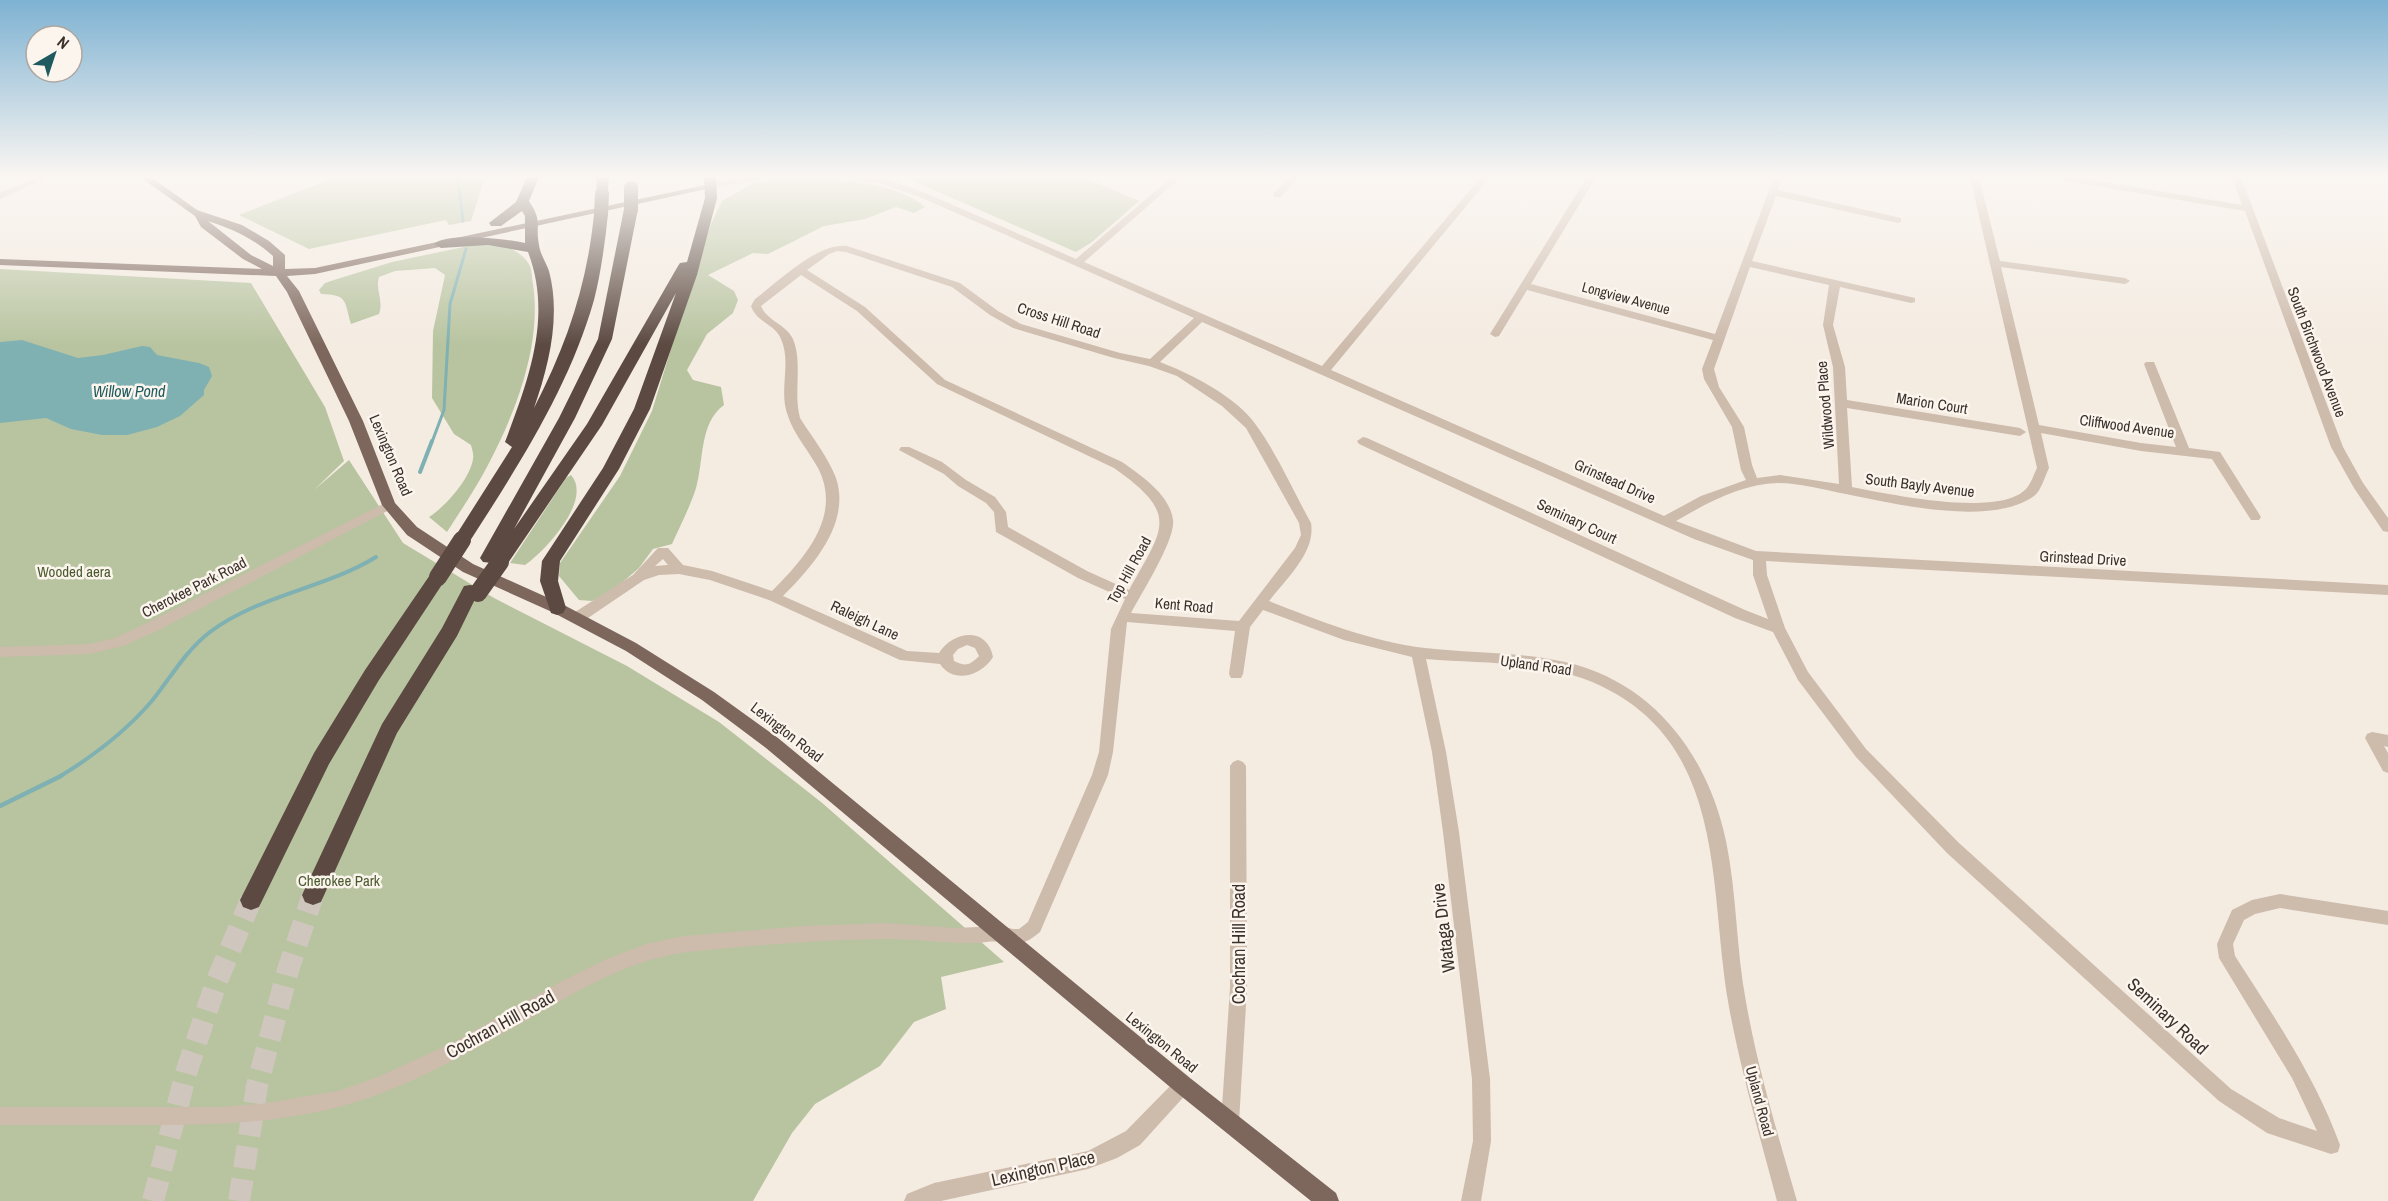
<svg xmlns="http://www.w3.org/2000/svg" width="2388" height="1201" font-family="'Archivo Narrow',sans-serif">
	<rect width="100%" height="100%" fill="#f4ebe1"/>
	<g fill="#b8c4a0">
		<polygon points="336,177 485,177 471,221 449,225 446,220 309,249 239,215"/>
		<path d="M 786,177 C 825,178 895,180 925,207 L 914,213 L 896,207 L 865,219 L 824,226 L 768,254 L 753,253 L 708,275 L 734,291 L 738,300 L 733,313 L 707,334 L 687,370 L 693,380 L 721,387 L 724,405 C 699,423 704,461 696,488 C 690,507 680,526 672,544 L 653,549 L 639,568 L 610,593 L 592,601 L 579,600 L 559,576 L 560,563 L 620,476 L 652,411 L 692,280 L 711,224 L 722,201 L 755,182 Z"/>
		<polygon points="904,177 1084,177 1139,201 1092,242 1076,252"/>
		<path d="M 496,244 C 510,247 523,253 530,266 C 532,271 532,279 533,284 C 542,344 516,412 488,465 C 476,488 461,510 447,532 L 429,517 C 445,507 470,479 473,459 C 474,455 472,449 471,445 L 454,434 L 432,398 L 433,331 L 445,275 L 435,268 L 395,271 L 379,277 C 375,291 384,299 379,314 L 351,324 C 344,300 348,295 321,294 L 319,290 L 325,283 L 334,280 L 392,262 L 473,245 Z"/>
		<polygon points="0,269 251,283 325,407 344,461 314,490 349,460 403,543 494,598 627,666 719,722 821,802 1004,962 941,977 946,1009 914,1022 880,1066 815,1104 792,1133 753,1201 0,1201"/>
		<path d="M 571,475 C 593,500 545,551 525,565 L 510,563 L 566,478 Z"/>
	</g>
	<polygon fill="#7fb0b2" points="22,340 78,358 103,355 142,346 150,347 157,355 199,363 209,367 212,376 204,390 204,395 180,416 157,427 127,435 102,435 71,429 46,418 0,423 0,342"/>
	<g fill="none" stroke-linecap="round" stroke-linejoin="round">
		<g stroke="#7fb0b2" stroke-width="3">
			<polyline points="458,177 463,221"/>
			<polyline points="432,442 444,410 450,304 466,249"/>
		</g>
		<g stroke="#7fb0b2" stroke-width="4">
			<polyline points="420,472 432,441"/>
			<path d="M 59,777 C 92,757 125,732 151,702 C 170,679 185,651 210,632 C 259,595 324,589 376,557"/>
		</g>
		<polyline stroke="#7fb0b2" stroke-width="4.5" points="0,806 61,776"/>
		<g stroke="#cfc6bd" stroke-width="22" stroke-dasharray="22 11" stroke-linecap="butt">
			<polyline points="153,1201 186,1073 216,983 251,900"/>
			<polyline points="239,1201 257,1086 288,970 313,895"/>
		</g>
		<g fill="#cdbbac" fill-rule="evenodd">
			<polygon points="38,177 50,177 0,199 0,193"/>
			<polygon points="745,177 765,177 760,180 711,188 706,185 711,182"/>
			<path d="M 846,177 L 885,178 L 928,194 L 1076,259 L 1172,177 L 1181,177 L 1084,262 L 1322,366 L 1481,177 L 1490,177 L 1331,370 L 1664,516 L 1701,496 L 1746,480 L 1741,470 L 1732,427 L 1704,379 L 1702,369 L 1713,340 L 1527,290 L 1499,336 L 1495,337 L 1490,334 L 1587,177 L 1596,177 L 1531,284 L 1715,334 L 1774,177 L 1783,177 L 1778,190 L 1901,218 L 1901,222 L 1898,223 L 1776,196 L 1752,261 L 1915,298 L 1915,302 L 1911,303 L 1840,287 L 1833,325 L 1845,367 L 1847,400 L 2020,428 L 2026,432 L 2020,436 L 1847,408 L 1852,487 C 1888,494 1999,518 2026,489 C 2031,484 2034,474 2037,468 L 1970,177 L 1979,177 L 2000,261 L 2125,278 L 2130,281 L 2125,284 L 2001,267 L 2039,425 L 2141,443 L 2176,447 L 2144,364 L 2146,362 L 2154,362 L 2189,448 L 2220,452 L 2261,517 L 2259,520 L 2251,520 L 2212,459 L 2141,451 L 2041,433 L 2049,468 C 2045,476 2041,491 2034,496 C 1991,527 1895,504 1846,494 C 1824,490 1801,483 1778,483 C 1741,484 1707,503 1676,521 L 1756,551 L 2388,585 L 2388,595 L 1766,561 L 1767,575 L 1785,628 L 1808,672 L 1866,749 L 1959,843 L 2231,1089 L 2279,1118 L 2317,1131 L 2292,1078 L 2219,958 L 2217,944 L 2232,910 L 2252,900 L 2280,894 L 2388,911 L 2388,925 L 2280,908 L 2255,914 L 2244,920 L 2233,944 L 2235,956 C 2274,1017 2315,1076 2340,1145 L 2338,1152 L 2331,1154 L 2267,1133 L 2219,1101 L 1947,853 L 1856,757 L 1798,680 L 1773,632 L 1735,618 L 1359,444 L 1357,441 L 1363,437 L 1367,438 L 1745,610 L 1768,619 L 1753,575 L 1753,560 L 1694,539 L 1202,322 L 1160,362 C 1191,374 1237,397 1256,425 C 1278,455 1293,491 1311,523 C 1316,552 1286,579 1269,601 C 1320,621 1370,641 1425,648 C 1476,654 1527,651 1577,665 C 1659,689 1709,760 1726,841 C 1737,894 1736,949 1746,1002 C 1758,1070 1778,1135 1797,1201 L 1777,1201 C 1760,1137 1741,1072 1729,1007 C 1708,891 1729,747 1601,686 C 1547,660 1485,664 1426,659 L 1446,752 L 1459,832 L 1490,1079 L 1491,1141 L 1481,1201 L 1461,1201 L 1473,1141 L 1472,1079 L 1443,832 L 1432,752 L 1412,657 L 1344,640 L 1263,610 L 1250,627 L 1243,674 L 1241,678 L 1231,678 L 1229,674 L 1235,631 L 1127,622 L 1113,752 L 1108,775 L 1040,932 C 1023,946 1021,943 1000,942 C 993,941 986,942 979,943 C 946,944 914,938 881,939 C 819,940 758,945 697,951 C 636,956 584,987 532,1017 C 483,1044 434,1073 382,1093 C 304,1123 224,1125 141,1125 C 94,1125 47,1125 0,1125 L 0,1107 L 219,1107 L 261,1104 L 338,1091 L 378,1077 L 454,1042 L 562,981 L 609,958 L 646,944 L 684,936 L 805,926 L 885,923 L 955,928 L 1001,926 L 1013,929 L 1019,929 L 1028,922 L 1092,775 L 1099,752 L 1111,629 L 1125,599 L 1078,578 L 996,532 L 994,512 L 986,503 L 958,486 L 944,474 L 899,450 L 901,447 L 909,447 L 942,462 L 966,480 L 995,497 L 1006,512 L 1008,527 L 1087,571 L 1129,590 C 1163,528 1181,515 1114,468 L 937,384 L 857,311 L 801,275 L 761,306 C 767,321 786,324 793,339 C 803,364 793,392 800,418 C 812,437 828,457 836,478 C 851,523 813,566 783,596 L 907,651 L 939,653 C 953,631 987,626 993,657 C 982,675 954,685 940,664 L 900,660 L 769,600 L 710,580 L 679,574 L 659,575 L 644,580 L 582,622 L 577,623 L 570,618 L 572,614 L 633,575 L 658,548 L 668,548 L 683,565 L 712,571 L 772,591 C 804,559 843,516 818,468 C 809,451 794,435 788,416 C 778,391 792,364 781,339 C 775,324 756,322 751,306 L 755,299 C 779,281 817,243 847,246 L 960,283 L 998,311 L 1021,324 L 1120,353 L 1150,359 L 1194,318 L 922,198 L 879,183 L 851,180 ZM 837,251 L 846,252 L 952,287 L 990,315 L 1013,328 L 1114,358 L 1149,366 L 1177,376 L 1222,406 L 1246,428 L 1299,523 L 1301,535 L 1295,548 L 1239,621 L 1131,613 C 1141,594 1176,539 1173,520 C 1170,495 1142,476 1122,462 L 945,380 L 865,307 L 807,270 L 829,254 ZM 1750,267 L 1829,285 L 1823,325 L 1833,367 L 1839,484 L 1780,475 L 1757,478 L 1752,465 L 1744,427 L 1719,387 L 1714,369 ZM 663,559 L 668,565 L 655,566 ZM 967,645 L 975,648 L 979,656 C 970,665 966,667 954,661 L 953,655 L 958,649 Z"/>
			<polygon points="1290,177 1300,177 1280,197 1274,197 1274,193"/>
			<polygon points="2062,177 2074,177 2242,205 2232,177 2241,177 2343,447 2363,483 2388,518 2388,532 2383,531 2354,488 2331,447 2245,211 2066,181 2063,180"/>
			<polygon points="389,501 395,505 393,508 161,629 123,646 89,654 0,657 0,647 89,644 115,638 151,621"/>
			<polygon points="2372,732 2388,735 2388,747 2384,746 2388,753 2388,773 2383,771 2365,738 2367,734"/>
			<polygon points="1238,760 1243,762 1246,766 1247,988 1239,1122 1237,1129 1230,1131 1223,1129 1221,1122 1230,988 1230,766 1233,762"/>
			<polygon points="1183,1076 1189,1079 1192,1085 1189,1091 1140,1145 1117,1158 1088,1169 941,1201 904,1201 907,1194 934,1183 1088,1151 1126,1131 1177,1079"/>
		</g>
		<path fill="#7d675c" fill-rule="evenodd" d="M 140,177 L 151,177 L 197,210 L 242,225 L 269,241 L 285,255 L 285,269 L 315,268 L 715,183 L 716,185 L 711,188 L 315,274 L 287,276 L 299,291 L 363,421 L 395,503 L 417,527 L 473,564 L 562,604 L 636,643 L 714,692 L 778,738 L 1190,1078 L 1336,1193 L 1339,1201 L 1311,1201 L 1176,1092 L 766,748 L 702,700 L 626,651 L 552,612 L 463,572 L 407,535 L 382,505 L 349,421 L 287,292 L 276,276 L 0,265 L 0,259 L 262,269 L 243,259 L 201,227 L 195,216 ZM 208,221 C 233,229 254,239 273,256 L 273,266 L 251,255 Z"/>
		<g fill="#5c4a42" fill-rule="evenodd">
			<path d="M 527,177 L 539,177 L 529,201 C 543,222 535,224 539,245 C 540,254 546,262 549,271 C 561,316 549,365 534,408 C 567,344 587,285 594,214 L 601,210 L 608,214 C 605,243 601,272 594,300 C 569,388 517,468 468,544 L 456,544 L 453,540 L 512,447 L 505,442 C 528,381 553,317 528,252 L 488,245 L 441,248 L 434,244 C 447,232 508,239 525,243 L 525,216 L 522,211 L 501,226 L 491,226 L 489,223 L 516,202 Z"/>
			<polygon points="597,177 609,177 607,197 602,198 596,194"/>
			<polygon points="704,177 716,177 717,198 697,275 650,409 619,469 560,561 558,581 566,608 563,613 557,615 551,613 540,581 542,561 603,468 634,409 676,293 602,425 506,566 500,568 494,566 492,563 483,562 480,558 559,418 598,339 624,209 631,205 638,209 612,339 575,418 514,529 587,424 678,266 680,263 687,262 705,198"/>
			<polygon points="438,571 444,572 447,577 379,680 329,764 259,907 251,910 243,907 240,900 314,753 365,670 432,572"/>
			<polygon points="470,585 476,586 479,591 457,636 397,733 321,902 313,905 305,902 302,895 382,724 442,628 464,586"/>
		</g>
		<g stroke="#5c4a42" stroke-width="14">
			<polyline points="631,188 631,209"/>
			<polyline points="601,214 602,194"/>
		</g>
		<g stroke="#5c4a42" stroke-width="18">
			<polyline points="438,577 462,540"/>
			<polyline points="478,593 500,562"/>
		</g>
	</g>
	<linearGradient id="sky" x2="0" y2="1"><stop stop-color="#7eb2d2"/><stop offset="0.51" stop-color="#faf6f2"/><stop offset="1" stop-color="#faf6f2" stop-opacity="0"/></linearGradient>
	<rect width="2388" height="345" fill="url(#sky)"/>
	<g text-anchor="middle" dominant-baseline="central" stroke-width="5" stroke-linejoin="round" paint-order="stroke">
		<g font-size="14" fill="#3b302b" stroke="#fbf5ee">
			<text transform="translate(1626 298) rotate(15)">Longview Avenue</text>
		</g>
		<g font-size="15" fill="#3b302b" stroke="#fbf5ee">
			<text transform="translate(1059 320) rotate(18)">Cross Hill Road</text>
			<text transform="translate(2317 352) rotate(69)">South Birchwood Avenue</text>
			<text transform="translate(1932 403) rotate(9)">Marion Court</text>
			<text transform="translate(1825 405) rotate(-95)">Wildwood Place</text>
			<text transform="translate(2127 426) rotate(8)">Cliffwood Avenue</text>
			<text transform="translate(391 455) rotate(67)">Lexington Road</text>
			<text transform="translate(1615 481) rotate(24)">Grinstead Drive</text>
			<text transform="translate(1920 485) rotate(7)">South Bayly Avenue</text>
			<text transform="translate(1577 521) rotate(25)">Seminary Court</text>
			<text transform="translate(2083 558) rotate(3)">Grinstead Drive</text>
			<text transform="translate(1129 570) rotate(-61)">Top Hill Road</text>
			<text transform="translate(194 587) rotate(-27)">Cherokee Park Road</text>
			<text transform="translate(1184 605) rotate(5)">Kent Road</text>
			<text transform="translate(865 620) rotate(25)">Raleigh Lane</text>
			<text transform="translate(1536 665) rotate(8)">Upland Road</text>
			<text transform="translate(787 732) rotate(38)">Lexington Road</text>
			<text transform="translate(1162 1042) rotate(39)">Lexington Road</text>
			<text transform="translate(1760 1101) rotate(75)">Upland Road</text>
		</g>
		<g font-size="15" fill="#4a5a2e" stroke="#fbf5ee">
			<text x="74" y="571">Wooded aera</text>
			<text x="339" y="880">Cherokee Park</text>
		</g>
		<g font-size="16" font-style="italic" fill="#1f5a5e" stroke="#fbf5ee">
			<text x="129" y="391">Willow Pond</text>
		</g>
		<g font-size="18" fill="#3b302b" stroke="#fbf5ee">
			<text transform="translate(1443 928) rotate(-97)">Wataga Drive</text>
			<text transform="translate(1238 944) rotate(-90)">Cochran Hill Road</text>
			<text transform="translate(2168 1016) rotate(43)">Seminary Road</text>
			<text transform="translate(500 1024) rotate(-29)">Cochran Hill Road</text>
			<text transform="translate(1043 1168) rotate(-13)">Lexington Place</text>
		</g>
	</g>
	<g transform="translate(54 54) rotate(39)"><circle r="28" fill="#fbf5ee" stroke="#aea6a0" stroke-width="1.5"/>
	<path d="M0-4.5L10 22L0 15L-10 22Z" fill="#1f5a5e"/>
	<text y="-9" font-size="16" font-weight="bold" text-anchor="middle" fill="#3b302b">N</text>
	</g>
</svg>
